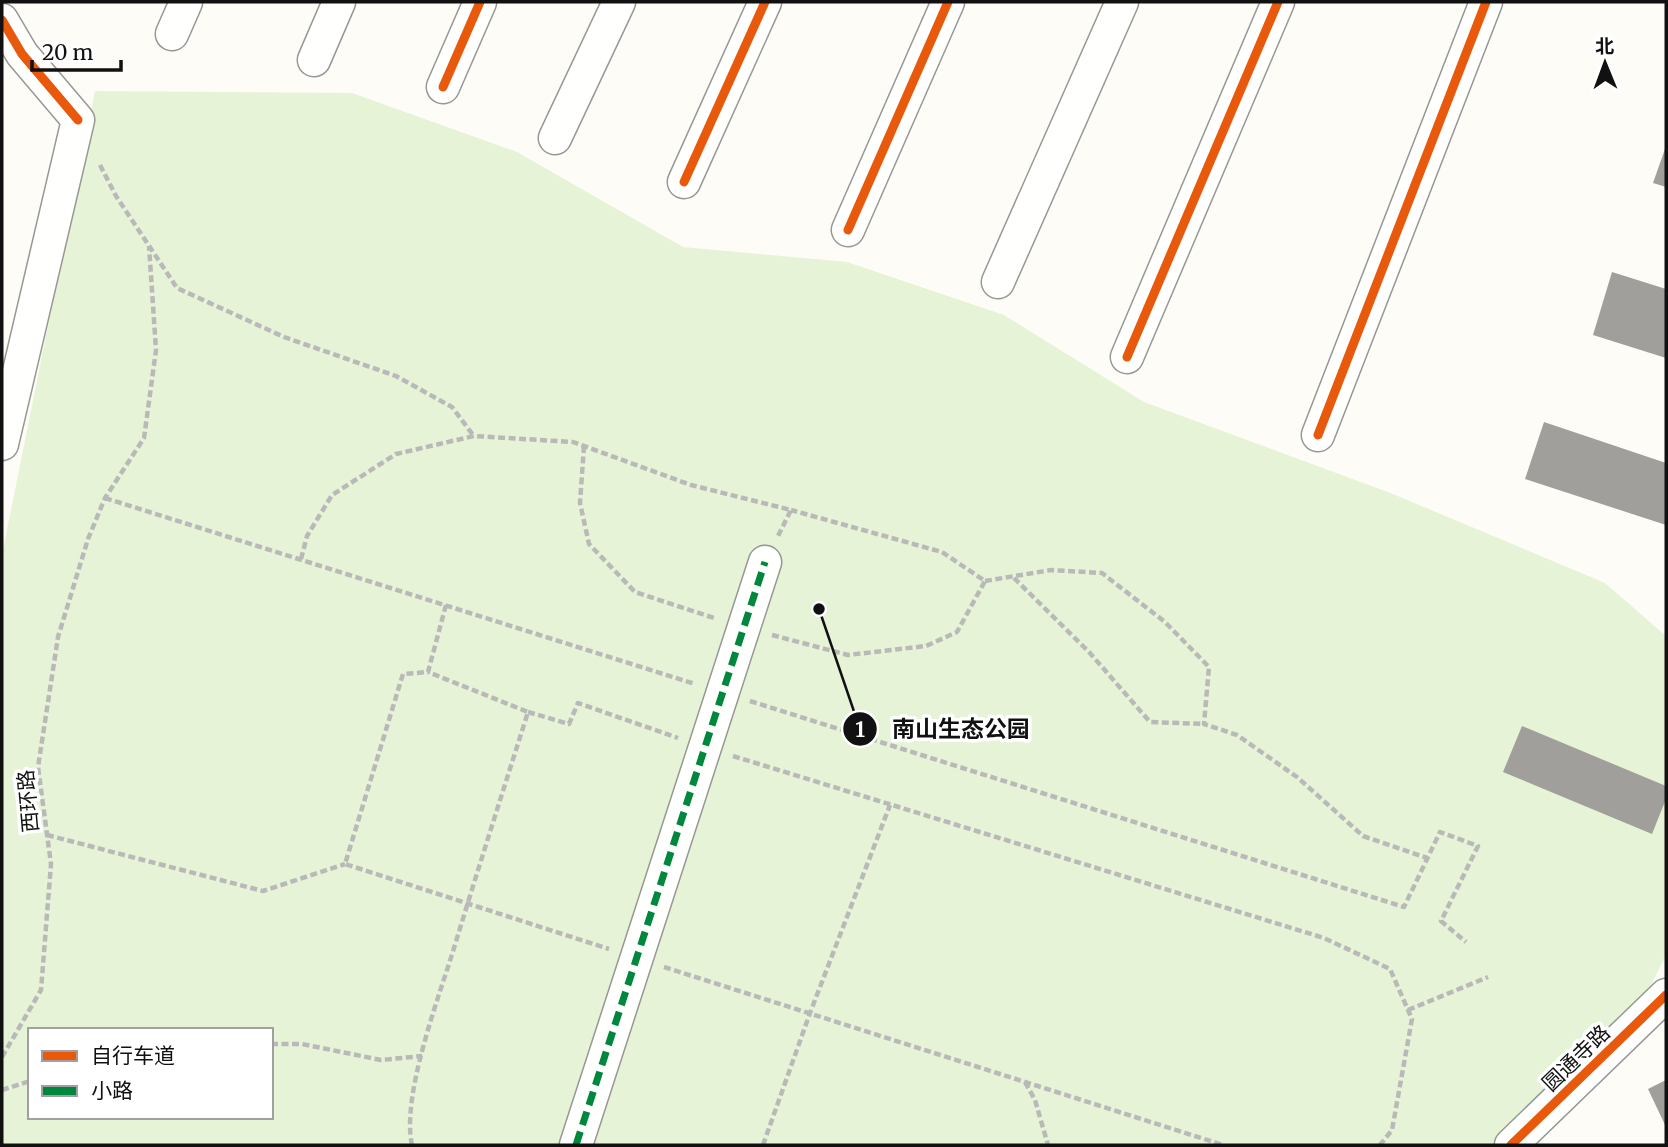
<svg xmlns="http://www.w3.org/2000/svg" width="1668" height="1147" font-family="Merriweather,'Noto Sans SC',serif">
	<rect width="100%" height="100%" fill="#fdfcf7"/>
	<path fill="#e7f3d7" fill-rule="evenodd" d="M 95,91 L 352,93 L 517,152 L 683,247 L 847,262 L 1004,315 L 1144,402 L 1393,494 L 1605,583 L 1666,636 L 1666,955 L 1646,995 L 1497,1145 L 2,1145 L 2,555 ZM 30,1030 L 271,1030 L 271,1117 L 30,1117 Z"/>
	<g fill="#a19f9c">
		<polygon points="1666,146 1666,187 1653,183"/>
		<polygon points="1612,272 1666,289 1666,358 1593,335"/>
		<polygon points="1544,422 1666,463 1666,525 1525,479"/>
		<polygon points="1522,726 1666,786 1666,799 1652,834 1503,772"/>
		<polygon points="1666,1080 1666,1127 1648,1089"/>
	</g>
	<g fill="none" stroke-linecap="round" stroke-linejoin="round">
		<g stroke="#979795" stroke-width="35">
			<g id="minor">
				<polyline points="2,20 22,54 78,120 2,444"/>
				<polyline points="172,34 186,2"/>
				<polyline points="314,60 339,2"/>
				<polyline points="443,87 480,2"/>
				<polyline points="555,138 619,2"/>
				<polyline points="684,182 765,2"/>
				<polyline points="848,230 948,2"/>
				<polyline points="998,282 1122,2"/>
				<polyline points="1127,357 1278,2"/>
				<polyline points="1318,435 1486,2"/>
				<polyline points="576,1145 765,562"/>
				<polyline points="1511,1145 1666,995"/>
			</g>
		</g>
		<g stroke="#b9b9b8" stroke-width="4.5" stroke-dasharray="7 3.5" stroke-linecap="butt">
			<polyline points="100,165 116,196 177,288 284,337 396,376 452,407 473,435"/>
			<polyline points="584,446 580,503 589,544 635,592 717,619"/>
			<polyline points="105,498 695,684"/>
			<polyline points="301,559 307,536 332,495 396,454 474,436 573,442 691,485 791,510 777,538"/>
			<polyline points="1014,578 1089,652 1150,722 1204,724"/>
			<polyline points="985,581 1051,570 1102,573 1165,622 1209,667 1204,724 1237,735 1297,777 1363,836 1427,858"/>
			<polyline points="446,605 428,672 403,674 345,864 609,949"/>
			<polyline points="772,635 848,655 926,646 957,632 985,581 942,552 791,510"/>
			<polyline points="750,701 1404,907 1440,832 1478,846 1441,921 1466,942"/>
			<polyline points="528,712 569,724 578,703 678,738"/>
			<polyline points="733,756 1324,938 1390,969 1412,1019 1392,1130 1380,1145"/>
			<polyline points="47,835 263,891 345,864"/>
			<polyline points="664,967 1223,1145"/>
			<polyline points="1408,1010 1488,977"/>
			<polyline points="271,1044 302,1044 381,1060 422,1056"/>
			<polyline points="2,1057 41,990 51,864 38,767 58,637 88,539 105,498 144,438 156,350 149,246"/>
			<polyline points="1025,1082 1035,1100 1048,1145"/>
			<polyline points="2,1090 30,1081"/>
			<path d="M 412,1145 C 401,1096 439,997 454,948 C 478,869 503,791 528,712 L 428,672"/>
			<polyline points="763,1145 810,1013 890,805"/>
		</g>
		<use href="#minor" stroke="#fffffe" stroke-width="32"/>
		<polyline stroke="#00873e" stroke-width="7" stroke-dasharray="14 7" stroke-linecap="butt" points="576,1145 765,562"/>
		<g stroke="#fff" stroke-width="13">
			<g id="cycleway">
				<polyline points="2,20 22,54 78,120"/>
				<polyline points="443,87 480,2"/>
				<polyline points="684,182 765,2"/>
				<polyline points="848,230 948,2"/>
				<polyline points="1127,357 1278,2"/>
				<polyline points="1318,435 1486,2"/>
				<polyline points="1511,1145 1666,995"/>
			</g>
		</g>
		<use href="#cycleway" stroke="#e8590c" stroke-width="9"/>
	</g>
	<g text-anchor="middle" dominant-baseline="central" stroke-width="7" stroke-linejoin="round" paint-order="stroke">
		<g font-size="21" fill="#111" stroke="#fff">
			<text transform="translate(28 801) rotate(-95)">西环路</text>
			<text transform="translate(1576 1058) rotate(-44)">圆通寺路</text>
		</g>
	</g>
	<path fill="none" stroke="#111" stroke-width="2.5" d="M819 609L860 729"/>
	<g fill="#111" stroke="#fff" stroke-width="2.5">
		<circle cx="819" cy="609" r="7"/>
		<circle cx="860" cy="729" r="18"/>
	</g>
	<g font-size="21" text-anchor="middle" font-weight="bold" fill="#fff">
		<text x="860" y="737">1</text>
	</g>
	<g font-size="23" text-anchor="middle" font-weight="bold" fill="#111" stroke="#fff" stroke-width="7" stroke-linejoin="round" paint-order="stroke">
		<text x="961" y="737">南山生态公园</text>
	</g>
	<rect width="1668" height="1147" fill="none" stroke="#111111" stroke-width="7"/>
	<rect x="28" y="1028" width="245" height="91" fill="#ffffff" stroke="#a0a0a0" stroke-width="2"/>
	<rect x="42" y="1051" width="35" height="10" fill="#e8590c" stroke="#a0a0a0" stroke-width="2"/>
	<text x="91" y="1063" font-size="21" fill="#111111">自行车道</text>
	<rect x="42" y="1086" width="35" height="10" fill="#00873e" stroke="#a0a0a0" stroke-width="2"/>
	<text x="91" y="1098" font-size="21" fill="#111111">小路</text>
	<g transform="translate(1605 63) rotate(359)" stroke="#ffffff" stroke-width="5" paint-order="stroke">
	<path d="M0-5L12 26L0 18L-12 26Z" fill="#111111"/>
	<text y="-10" font-size="19" font-weight="bold" text-anchor="middle" fill="#111111">北</text>
	</g>
	<path d="M32 60v10h89v-10" fill="none" stroke="#111111" stroke-width="3.5"/>
	<text x="42" y="60" font-size="21" fill="#111111" stroke="#ffffff" stroke-width="5" paint-order="stroke">20 m</text>
</svg>
